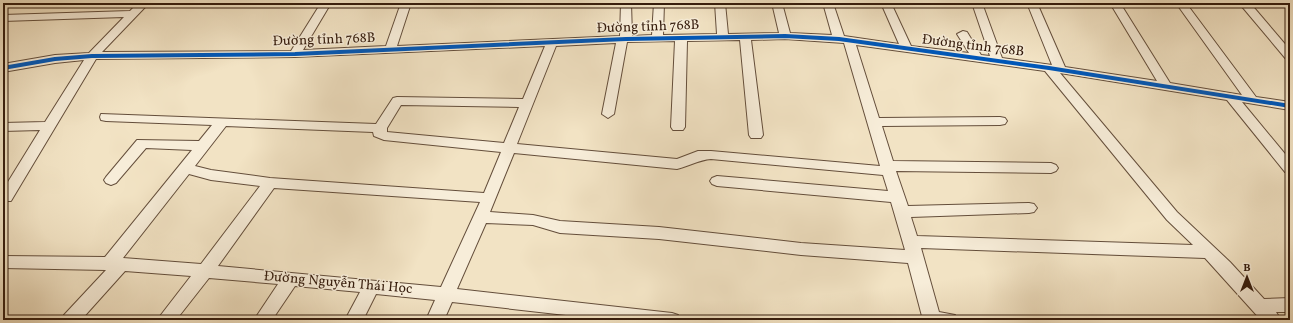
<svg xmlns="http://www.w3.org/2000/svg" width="1293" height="323" font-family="Vollkorn,serif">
	<rect width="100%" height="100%" fill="#f2e3c4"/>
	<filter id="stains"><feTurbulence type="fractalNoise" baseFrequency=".005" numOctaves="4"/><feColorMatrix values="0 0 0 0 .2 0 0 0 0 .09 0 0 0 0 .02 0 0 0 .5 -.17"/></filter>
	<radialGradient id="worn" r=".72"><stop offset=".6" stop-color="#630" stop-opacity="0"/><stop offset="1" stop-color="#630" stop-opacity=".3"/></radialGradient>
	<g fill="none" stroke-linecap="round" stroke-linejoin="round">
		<g stroke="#644e3b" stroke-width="2">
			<g id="minor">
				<path d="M 138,3 L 149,3 L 102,52 L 291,51 L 321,3 L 331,3 L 303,50 L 386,46 L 401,3 L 411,3 L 397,46 L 620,36 L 621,3 L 631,3 L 632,36 L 652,35 L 654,3 L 664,3 L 663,35 L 717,34 L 715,3 L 725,3 L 728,34 L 779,33 L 772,3 L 782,3 L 790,33 L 832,35 L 823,3 L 833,3 L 844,36 L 899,44 L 881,3 L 891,3 L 911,46 L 969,53 L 957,34 L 963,31 L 967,32 L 981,55 L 990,56 L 972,3 L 982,3 L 1002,58 L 1052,65 L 1027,3 L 1037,3 L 1065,67 L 1157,81 L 1110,3 L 1120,3 L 1170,83 L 1242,95 L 1176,3 L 1186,3 L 1256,97 L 1290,102 L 1290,110 L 1242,102 L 1290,160 L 1290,174 L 1285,172 L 1227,100 L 1060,73 L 1177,212 L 1230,262 L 1264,299 L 1290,298 L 1290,312 L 1276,312 L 1281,320 L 1261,320 L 1205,258 L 921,248 L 939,312 L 955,315 L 958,320 L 923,320 L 908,263 L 801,255 L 659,239 L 560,233 L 533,225 L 486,223 L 457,289 L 672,313 L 678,315 L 681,320 L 610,320 L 452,302 L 444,320 L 426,320 L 435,300 L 376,294 L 363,320 L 345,320 L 360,292 L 295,286 L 272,320 L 254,320 L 278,284 L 209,278 L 176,320 L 157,320 L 191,276 L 125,271 L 81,320 L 61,320 L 64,315 L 106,270 L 3,268 L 3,256 L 105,257 L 192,150 L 146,148 L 116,183 L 111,185 L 106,183 L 104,180 L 106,177 L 137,140 L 199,141 L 212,125 L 106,121 L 101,120 L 100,117 L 101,114 L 376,124 L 393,98 L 397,97 L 523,99 L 545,46 L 295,57 L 96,59 L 11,201 L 3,201 L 3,190 L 40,130 L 3,131 L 3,123 L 45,122 L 84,60 L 55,63 L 3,72 L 3,64 L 55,55 L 89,53 L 124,17 L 3,21 L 3,15 L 130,11 ZM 785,39 L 844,43 L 880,166 L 711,151 L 698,151 L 677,159 L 517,144 L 556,46 L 616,43 L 602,114 L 608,118 L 614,114 L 627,42 L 675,41 L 671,127 L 673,130 L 683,130 L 685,127 L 687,41 L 740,40 L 749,135 L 751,138 L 761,138 L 763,135 L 751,40 ZM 856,45 L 1045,71 L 1167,220 L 1193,245 L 917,236 L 911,217 L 1029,213 L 1034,212 L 1037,208 L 1034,204 L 1029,203 L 908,206 L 896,171 L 1051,173 L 1056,171 L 1058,168 L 1056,165 L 1051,163 L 893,161 L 882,126 L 1000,125 L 1005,124 L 1007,121 L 1005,118 L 1000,117 L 879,118 ZM 401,105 L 519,107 L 504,143 L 387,132 L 387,128 ZM 226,126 L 373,132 L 374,136 L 384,140 L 501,152 L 484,193 L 270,178 L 211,170 L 195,166 ZM 514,153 L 677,169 C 689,166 699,160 711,159 L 883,175 L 888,191 L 717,176 L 712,178 L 710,181 L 712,184 L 717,186 L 891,202 L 905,250 L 801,243 L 659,227 L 560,221 L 533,215 L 490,212 ZM 189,174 L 211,180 L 260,186 L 201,264 L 123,258 ZM 274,188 L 480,202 L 441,287 L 218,266 Z"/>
				<polygon points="1239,3 1250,3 1290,50 1290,60 1286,59"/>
			</g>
		</g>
		<use href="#minor" fill="#f7edd9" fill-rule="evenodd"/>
		<g stroke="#f7edd9" stroke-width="6">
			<polyline id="cycleway" points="3,68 55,59 92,56 295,54 626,39 785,36 839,39 1049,68 1290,106"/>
		</g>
		<use href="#cycleway" stroke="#0057b8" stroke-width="4"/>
	</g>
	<g text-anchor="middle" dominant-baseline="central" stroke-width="3" stroke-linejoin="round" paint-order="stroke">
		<g font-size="14" fill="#351c0d" stroke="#f7edd9">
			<text transform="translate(648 27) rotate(-2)">Đường tỉnh 768B</text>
			<text transform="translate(324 40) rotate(-2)">Đường tỉnh 768B</text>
			<text transform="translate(973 46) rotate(7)">Đường tỉnh 768B</text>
			<text transform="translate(338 283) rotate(5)">Đường Nguyễn Thái Học</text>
		</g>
	</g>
	<rect width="1293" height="323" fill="none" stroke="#f2e3c4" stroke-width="16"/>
	<rect x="4" y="4" width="1285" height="315" fill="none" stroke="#351c0d" stroke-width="2"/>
	<rect x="8" y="8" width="1277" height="307" fill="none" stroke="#351c0d"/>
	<g transform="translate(1247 277)" stroke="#f7edd9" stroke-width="3" paint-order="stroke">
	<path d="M0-3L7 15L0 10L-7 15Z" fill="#351c0d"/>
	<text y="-6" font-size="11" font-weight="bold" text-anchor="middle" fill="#351c0d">B</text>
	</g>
	<rect width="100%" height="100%" filter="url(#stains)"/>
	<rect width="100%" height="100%" fill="url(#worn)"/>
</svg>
